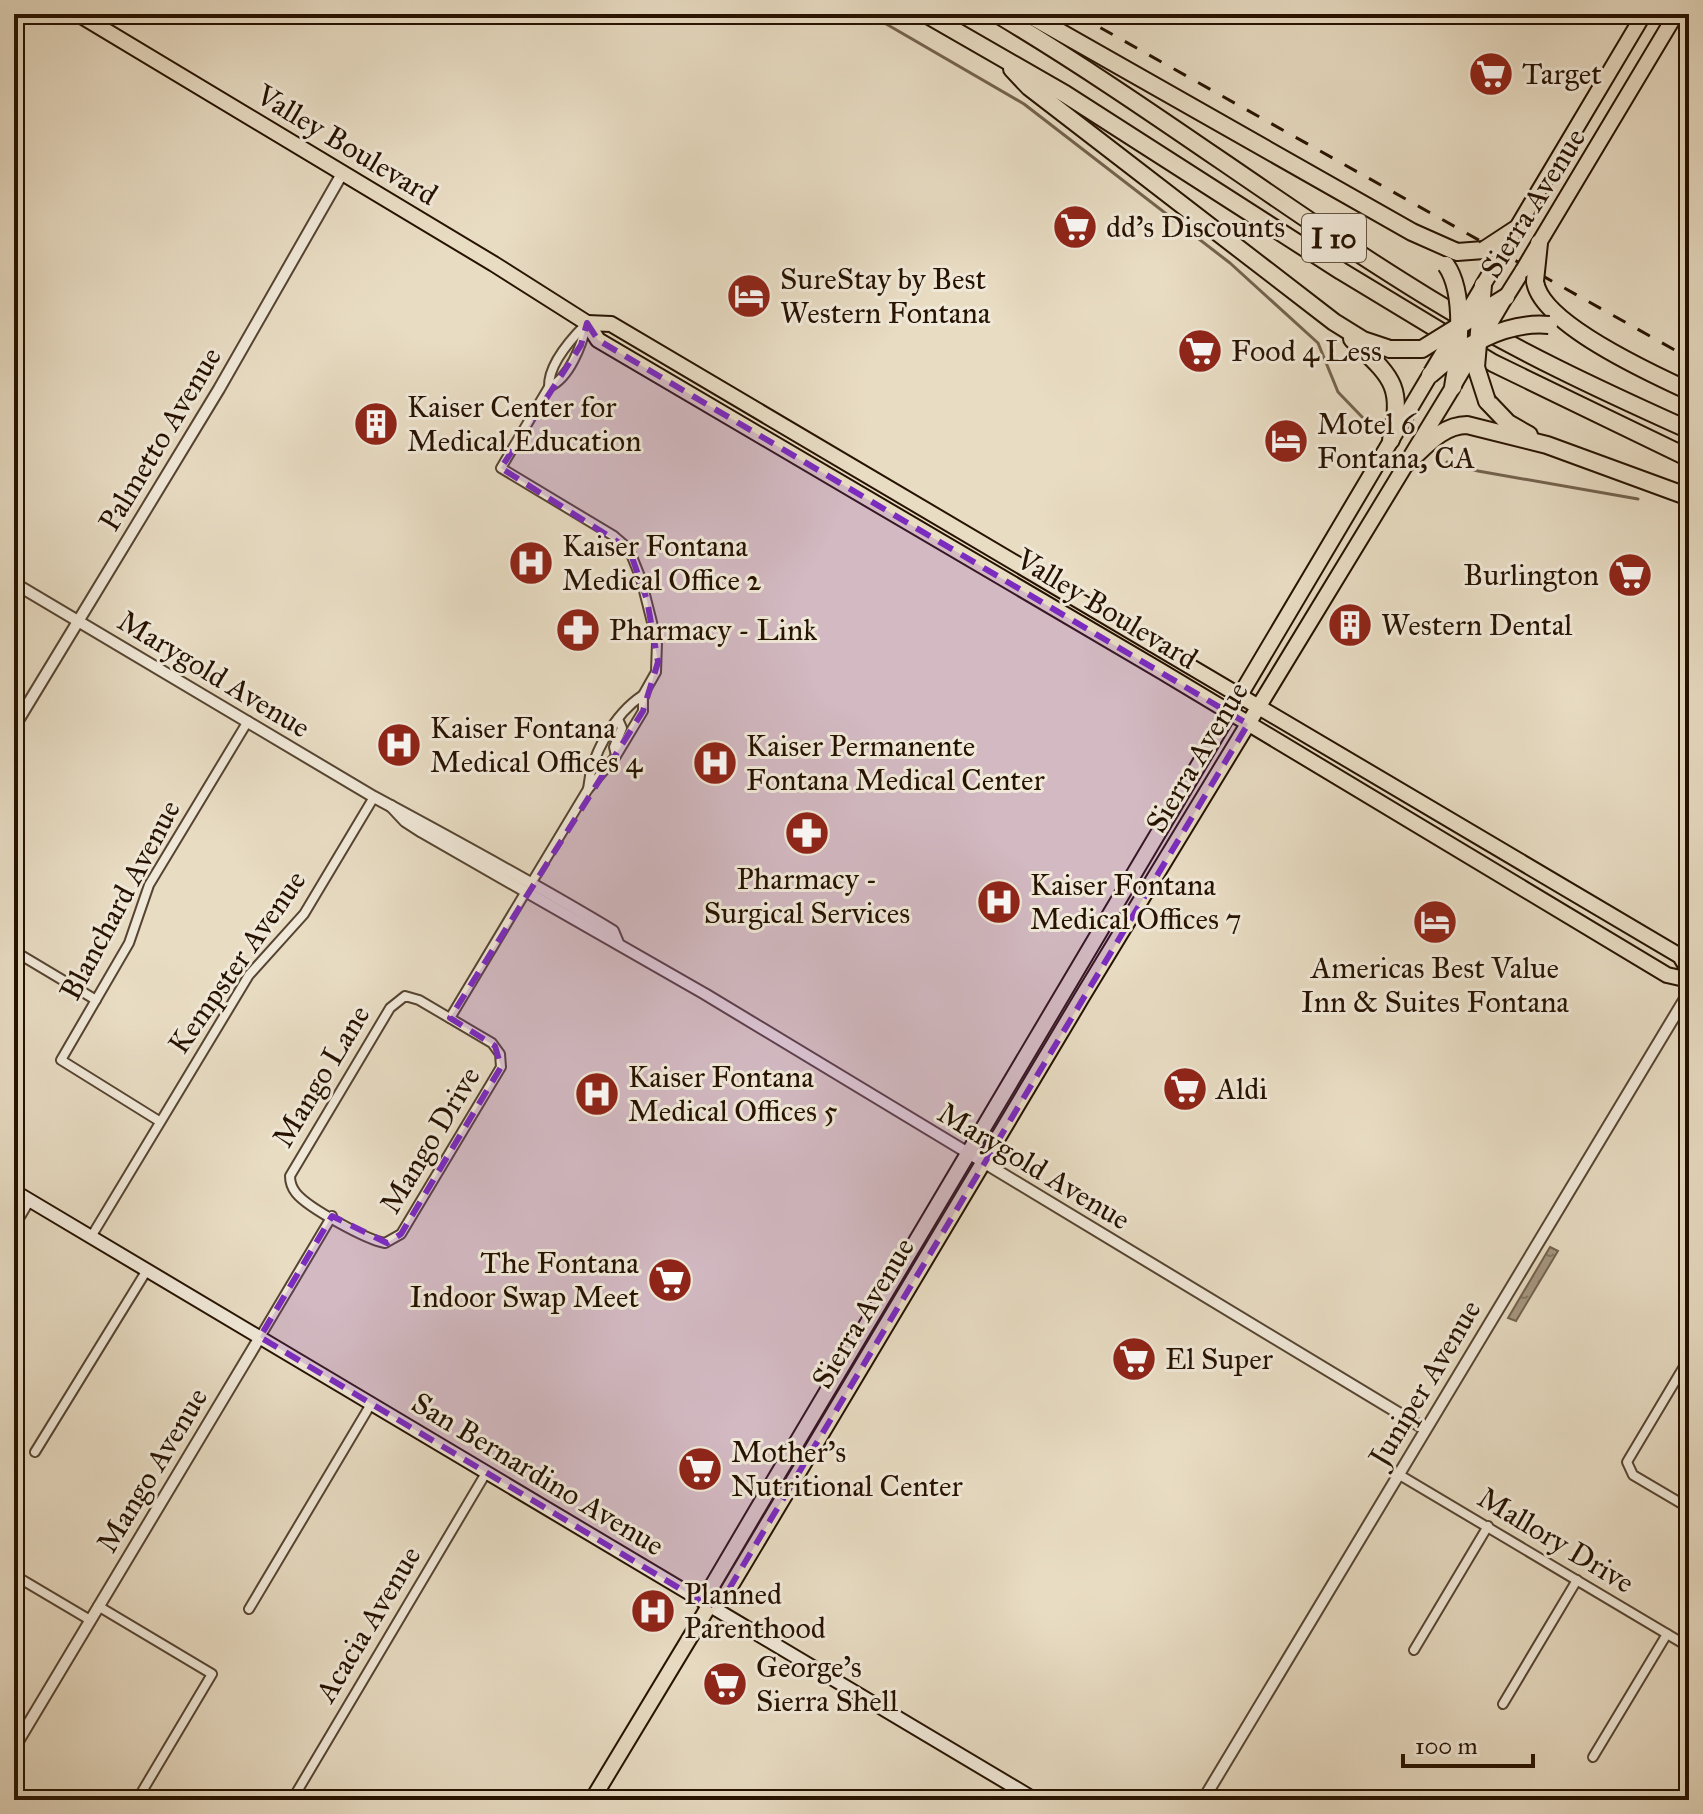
<svg xmlns="http://www.w3.org/2000/svg" width="1703" height="1814" font-family="'IM FELL Great Primer',serif">
	<defs>
		<pattern id="water-ripples" width="26" height="14" patternUnits="userSpaceOnUse" patternTransform="scale(2)"><rect width="26" height="14" fill="#a69781"/><path d="M2 4q2-2 4 0t4 0M15 11q2-2 4 0t4 0" fill="none" stroke="#877a67"/></pattern>
	</defs>
	<rect width="100%" height="100%" fill="#e8dcc3"/>
	<filter id="stains"><feTurbulence type="fractalNoise" baseFrequency=".0025" numOctaves="4"/><feColorMatrix values="0 0 0 0 .2 0 0 0 0 .09 0 0 0 0 .02 0 0 0 .5 -.17"/></filter>
	<radialGradient id="worn" r=".72"><stop offset=".6" stop-color="#630" stop-opacity="0"/><stop offset="1" stop-color="#630" stop-opacity=".3"/></radialGradient>
	<polygon fill="url(#water-ripples)" stroke="#73624d" stroke-width="2" points="1550,1247 1558,1251 1516,1321 1508,1318"/>
	<g fill="none" stroke-linecap="round" stroke-linejoin="round">
		<g stroke="#73624d" stroke-width="3">
			<polyline points="869,14 1024,104 1230,263 1318,343 1338,392 1364,419"/>
			<polyline points="1447,462 1478,471 1638,499"/>
		</g>
		<g stroke="#564431" stroke-width="12">
			<g id="minor">
				<path d="M 549,387 C 548,365 571,339 586,324"/>
				<polyline points="616,755 614,747 622,728 618,719"/>
				<path d="M 588,789 C 591,755 614,714 643,695"/>
				<path d="M 532,882 L 588,789 L 616,756 L 643,711 L 643,695 L 656,672 L 657,642 L 641,579 L 629,549 L 614,536 L 501,468 L 549,387 C 570,378 582,344 587,323"/>
				<polyline points="14,951 96,1000"/>
				<path d="M 405,996 L 419,1000 L 492,1043 L 500,1054 L 501,1067 L 401,1234 L 385,1243 C 367,1240 308,1208 296,1193 C 292,1188 290,1183 290,1176 L 390,1008 Z"/>
				<polyline points="450,1018 525,893"/>
				<polyline points="159,1121 61,1060 129,943 149,885 248,721"/>
				<polyline points="14,1227 30,1200"/>
				<polyline points="91,1237 249,975 304,914 374,797"/>
				<polyline points="260,1337 332,1216"/>
				<polyline points="1689,1358 1627,1462 1633,1475 1689,1508"/>
				<polyline points="35,1452 147,1270"/>
				<polyline points="1398,1474 1689,1647"/>
				<polyline points="14,1575 90,1620"/>
				<polyline points="98,1606 212,1674 137,1800"/>
				<polyline points="249,1609 371,1404"/>
				<polyline points="1414,1650 1488,1526"/>
				<polyline points="1503,1704 1577,1580"/>
				<polyline points="1593,1757 1667,1634"/>
				<polyline points="292,1800 486,1473"/>
			</g>
		</g>
		<g stroke="#564431" stroke-width="14">
			<g id="tertiary">
				<path d="M 14,583 L 374,797 C 454,840 535,884 613,931 L 618,943"/>
				<polyline points="14,727 219,389 343,172"/>
				<polyline points="391,806 405,821 422,832 705,994 1425,1429"/>
				<polyline points="14,1748 260,1337"/>
				<polyline points="1203,1800 1689,992"/>
			</g>
		</g>
		<g stroke="#261200" stroke-width="16">
			<polyline id="secondary" points="14,1191 1036,1800"/>
		</g>
		<g stroke="#261200" stroke-width="18">
			<g id="primary">
				<polyline points="78,14 494,264 587,323 598,340 1161,671 1667,975 1689,980"/>
				<polyline points="1516,229 1644,14"/>
				<polyline points="1539,243 1676,14"/>
				<polyline points="1483,285 1500,257"/>
				<polyline points="1506,297 1523,270"/>
				<polyline points="587,323 611,324 1680,956 1689,971"/>
				<polyline points="709,1606 726,1594 1082,997 1453,387"/>
				<polyline points="592,1800 709,1606 712,1586 778,1474 1430,375"/>
			</g>
		</g>
		<g stroke="#261200" stroke-width="20">
			<g id="motorway">
				<polyline points="926,14 1065,94 1341,271 1493,363 1689,458"/>
				<path d="M 997,14 C 1145,102 1282,208 1429,298 C 1512,349 1600,390 1689,430"/>
				<polyline points="1028,14 1412,232 1457,252 1484,250"/>
				<polyline points="1012,69 1029,87 1334,322 1363,340 1390,349"/>
				<path d="M 1535,281 C 1540,323 1652,374 1689,391"/>
				<path d="M 1352,339 C 1391,377 1404,384 1391,440"/>
				<polyline points="1487,401 1508,423 1529,435"/>
				<path d="M 1407,463 C 1425,447 1442,425 1467,425 L 1547,445 L 1689,497"/>
			</g>
		</g>
		<use href="#minor" stroke="#f0e8d8" stroke-width="8"/>
		<use href="#tertiary" stroke="#f0e8d8" stroke-width="10"/>
		<use href="#secondary" stroke="#f0e8d8" stroke-width="12"/>
		<use href="#primary" stroke="#e8dcc3" stroke-width="14"/>
		<use href="#motorway" stroke="#e8dcc3" stroke-width="16"/>
		<polyline stroke="#261200" stroke-width="3" stroke-dasharray="14 14" stroke-linecap="butt" points="1076,14 1689,358"/>
		<g stroke="#261200" stroke-width="18" stroke-linecap="butt">
			<g id="primary-bridge">
				<polyline points="1500,257 1515,230"/>
				<polyline points="1523,270 1539,243"/>
				<polyline points="1432,371 1483,286"/>
				<polyline points="1455,383 1505,298"/>
			</g>
		</g>
		<g stroke="#261200" stroke-width="20" stroke-linecap="butt">
			<g id="motorway-bridge">
				<polyline points="1484,250 1516,229"/>
				<path d="M 1446,265 C 1466,293 1459,354 1453,387"/>
				<polyline points="1535,281 1539,243"/>
				<polyline points="1483,285 1476,367 1487,401"/>
				<polyline points="1390,349 1422,349 1506,297"/>
				<path d="M 1430,375 C 1462,346 1506,321 1549,325"/>
			</g>
		</g>
		<use href="#primary-bridge" stroke="#e8dcc3" stroke-width="14"/>
		<use href="#motorway-bridge" stroke="#e8dcc3" stroke-width="16"/>
	</g>
	<path fill="#7b2cbf" fill-opacity="0.2" stroke="#7b2cbf" stroke-width="6" stroke-dasharray="16 10" stroke-linejoin="round" d="M 587,323 L 598,340 L 1248,724 L 726,1594 L 709,1606 L 260,1337 L 332,1216 L 387,1243 L 401,1234 L 501,1067 L 495,1046 L 450,1018 L 643,711 L 658,662 L 647,600 L 629,549 L 501,468 L 581,345 Z"/>
	<defs>
		<g id="supermarket-disc" transform="scale(2.3)"><circle r="9.5" fill="#8f2418" stroke="#f0e8d8"/><path d="M-6-5.5h2.5l.6 2H6L4.5 2H-2.5L-4.4-4H-6ZM-1.5 3.2a1.3 1.3 0 1 0 .1 0ZM3 3.2a1.3 1.3 0 1 0 .1 0Z" fill="#fff"/></g>
		<g id="hotel-disc" transform="scale(2.3)"><circle r="9.5" fill="#8f2418" stroke="#f0e8d8"/><path d="M-6-4.5h1.5V1H6V5H4.5V3h-9V5H-6ZM-4 0a1.8 1.8 0 1 1 3.6 0ZM.5 0V-2.5h3Q6-2.5 6 0Z" fill="#fff"/></g>
		<g id="building-disc" transform="scale(2.3)"><circle r="9.5" fill="#8f2418" stroke="#f0e8d8"/><path d="M-4-6H4V6H1V3H-1V6H-4ZM-2.5-4.3h1.7v1.8h-1.7ZM.8-4.3h1.7v1.8H.8ZM-2.5-1h1.7V.8h-1.7ZM.8-1h1.7V.8H.8Z" fill="#fff"/></g>
		<g id="hospital-disc" transform="scale(2.3)"><circle r="9.5" fill="#8f2418" stroke="#f0e8d8"/><path d="M-5-5h3v3.5h4V-5h3V5h-3V1.5h-4V5h-3Z" fill="#fff"/></g>
		<g id="pharmacy-disc" transform="scale(2.3)"><circle r="9.5" fill="#8f2418" stroke="#f0e8d8"/><path d="M-2-6h4v4h4v4h-4v4h-4v-4h-4v-4h4Z" fill="#fff"/></g>
	</defs>
	<g fill-rule="evenodd">
		<use href="#supermarket-disc" x="1491" y="74"/>
		<use href="#supermarket-disc" x="1075" y="227"/>
		<use href="#hotel-disc" x="749" y="296"/>
		<use href="#supermarket-disc" x="1200" y="351"/>
		<use href="#building-disc" x="376" y="424"/>
		<use href="#hotel-disc" x="1286" y="441"/>
		<use href="#hospital-disc" x="531" y="563"/>
		<use href="#supermarket-disc" x="1630" y="575"/>
		<use href="#building-disc" x="1350" y="625"/>
		<use href="#pharmacy-disc" x="578" y="630"/>
		<use href="#hospital-disc" x="399" y="745"/>
		<use href="#hospital-disc" x="715" y="763"/>
		<use href="#pharmacy-disc" x="807" y="833"/>
		<use href="#hospital-disc" x="999" y="902"/>
		<use href="#hotel-disc" x="1435" y="922"/>
		<use href="#supermarket-disc" x="1185" y="1089"/>
		<use href="#hospital-disc" x="597" y="1094"/>
		<use href="#supermarket-disc" x="670" y="1280"/>
		<use href="#supermarket-disc" x="1134" y="1359"/>
		<use href="#supermarket-disc" x="700" y="1469"/>
		<use href="#hospital-disc" x="653" y="1611"/>
		<use href="#supermarket-disc" x="725" y="1684"/>
	</g>
	<g text-anchor="middle" dominant-baseline="central" stroke-width="6" stroke-linejoin="round" paint-order="stroke">
		<rect fill="#f0e8d8" stroke="#635241" stroke-width="2" x="1302" y="214" width="64" height="48" rx="6"/>
		<g font-size="28" font-weight="bold" fill="#261200">
			<text x="1334" y="238">I 10</text>
		</g>
		<g font-size="30" fill="#261200" stroke="#f0e8d8" text-anchor="start">
			<text x="1522" y="74">Target</text>
			<text x="1106" y="227">dd's Discounts</text>
			<text x="780" y="279">SureStay by Best<tspan x="780" dy="34">Western Fontana</tspan></text>
			<text x="1231" y="351">Food 4 Less</text>
			<text x="407" y="407">Kaiser Center for<tspan x="407" dy="34">Medical Education</tspan></text>
			<text x="1317" y="424">Motel 6<tspan x="1317" dy="34">Fontana, CA</tspan></text>
			<text x="562" y="546">Kaiser Fontana<tspan x="562" dy="34">Medical Office 2</tspan></text>
			<text x="1599" y="575" text-anchor="end">Burlington</text>
			<text x="1381" y="625">Western Dental</text>
			<text x="609" y="630">Pharmacy - Link</text>
			<text x="430" y="728">Kaiser Fontana<tspan x="430" dy="34">Medical Offices 4</tspan></text>
			<text x="746" y="746">Kaiser Permanente<tspan x="746" dy="34">Fontana Medical Center</tspan></text>
			<text x="807" y="879" text-anchor="middle">Pharmacy -<tspan x="807" dy="34">Surgical Services</tspan></text>
			<text x="1030" y="885">Kaiser Fontana<tspan x="1030" dy="34">Medical Offices 7</tspan></text>
			<text x="1435" y="968" text-anchor="middle">Americas Best Value<tspan x="1435" dy="34">Inn &amp; Suites Fontana</tspan></text>
			<text x="628" y="1077">Kaiser Fontana<tspan x="628" dy="34">Medical Offices 5</tspan></text>
			<text x="1216" y="1089">Aldi</text>
			<text x="639" y="1263" text-anchor="end">The Fontana<tspan x="639" dy="34">Indoor Swap Meet</tspan></text>
			<text x="1165" y="1359">El Super</text>
			<text x="731" y="1452">Mother's<tspan x="731" dy="34">Nutritional Center</tspan></text>
			<text x="684" y="1594">Planned<tspan x="684" dy="34">Parenthood</tspan></text>
			<text x="756" y="1667">George's<tspan x="756" dy="34">Sierra Shell</tspan></text>
		</g>
		<g font-size="30" fill="#261200" stroke="#f0e8d8">
			<text transform="translate(347 145) rotate(31)">Valley Boulevard</text>
			<text transform="translate(1533 203) rotate(-58)">Sierra Avenue</text>
			<text transform="translate(160 439) rotate(-59)">Palmetto Avenue</text>
			<text transform="translate(1107 609) rotate(31)">Valley Boulevard</text>
			<text transform="translate(214 674) rotate(31)">Marygold Avenue</text>
			<text transform="translate(1197 757) rotate(-59)">Sierra Avenue</text>
			<text transform="translate(120 900) rotate(-62)">Blanchard Avenue</text>
			<text transform="translate(237 962) rotate(-55)">Kempster Avenue</text>
			<text transform="translate(321 1076) rotate(-59)">Mango Lane</text>
			<text transform="translate(430 1140) rotate(-59)">Mango Drive</text>
			<text transform="translate(1034 1166) rotate(31)">Marygold Avenue</text>
			<text transform="translate(863 1313) rotate(-59)">Sierra Avenue</text>
			<text transform="translate(1425 1383) rotate(-59)">Juniper Avenue</text>
			<text transform="translate(152 1470) rotate(-59)">Mango Avenue</text>
			<text transform="translate(538 1474) rotate(31)">San Bernardino Avenue</text>
			<text transform="translate(1556 1540) rotate(31)">Mallory Drive</text>
			<text transform="translate(368 1624) rotate(-59)">Acacia Avenue</text>
		</g>
	</g>
	<rect width="1703" height="1814" fill="none" stroke="#e8dcc3" stroke-width="48"/>
	<rect x="16" y="16" width="1671" height="1782" fill="none" stroke="#261200" stroke-width="4"/>
	<rect x="24" y="24" width="1655" height="1766" fill="none" stroke="#261200" stroke-width="2"/>
	<path d="M1403 1754v12h130v-12" fill="none" stroke="#261200" stroke-width="4"/>
	<text x="1415" y="1754" font-size="24" fill="#261200" stroke="#f0e8d8" stroke-width="6" paint-order="stroke">100 m</text>
	<rect width="100%" height="100%" filter="url(#stains)"/>
	<rect width="100%" height="100%" fill="url(#worn)"/>
</svg>
